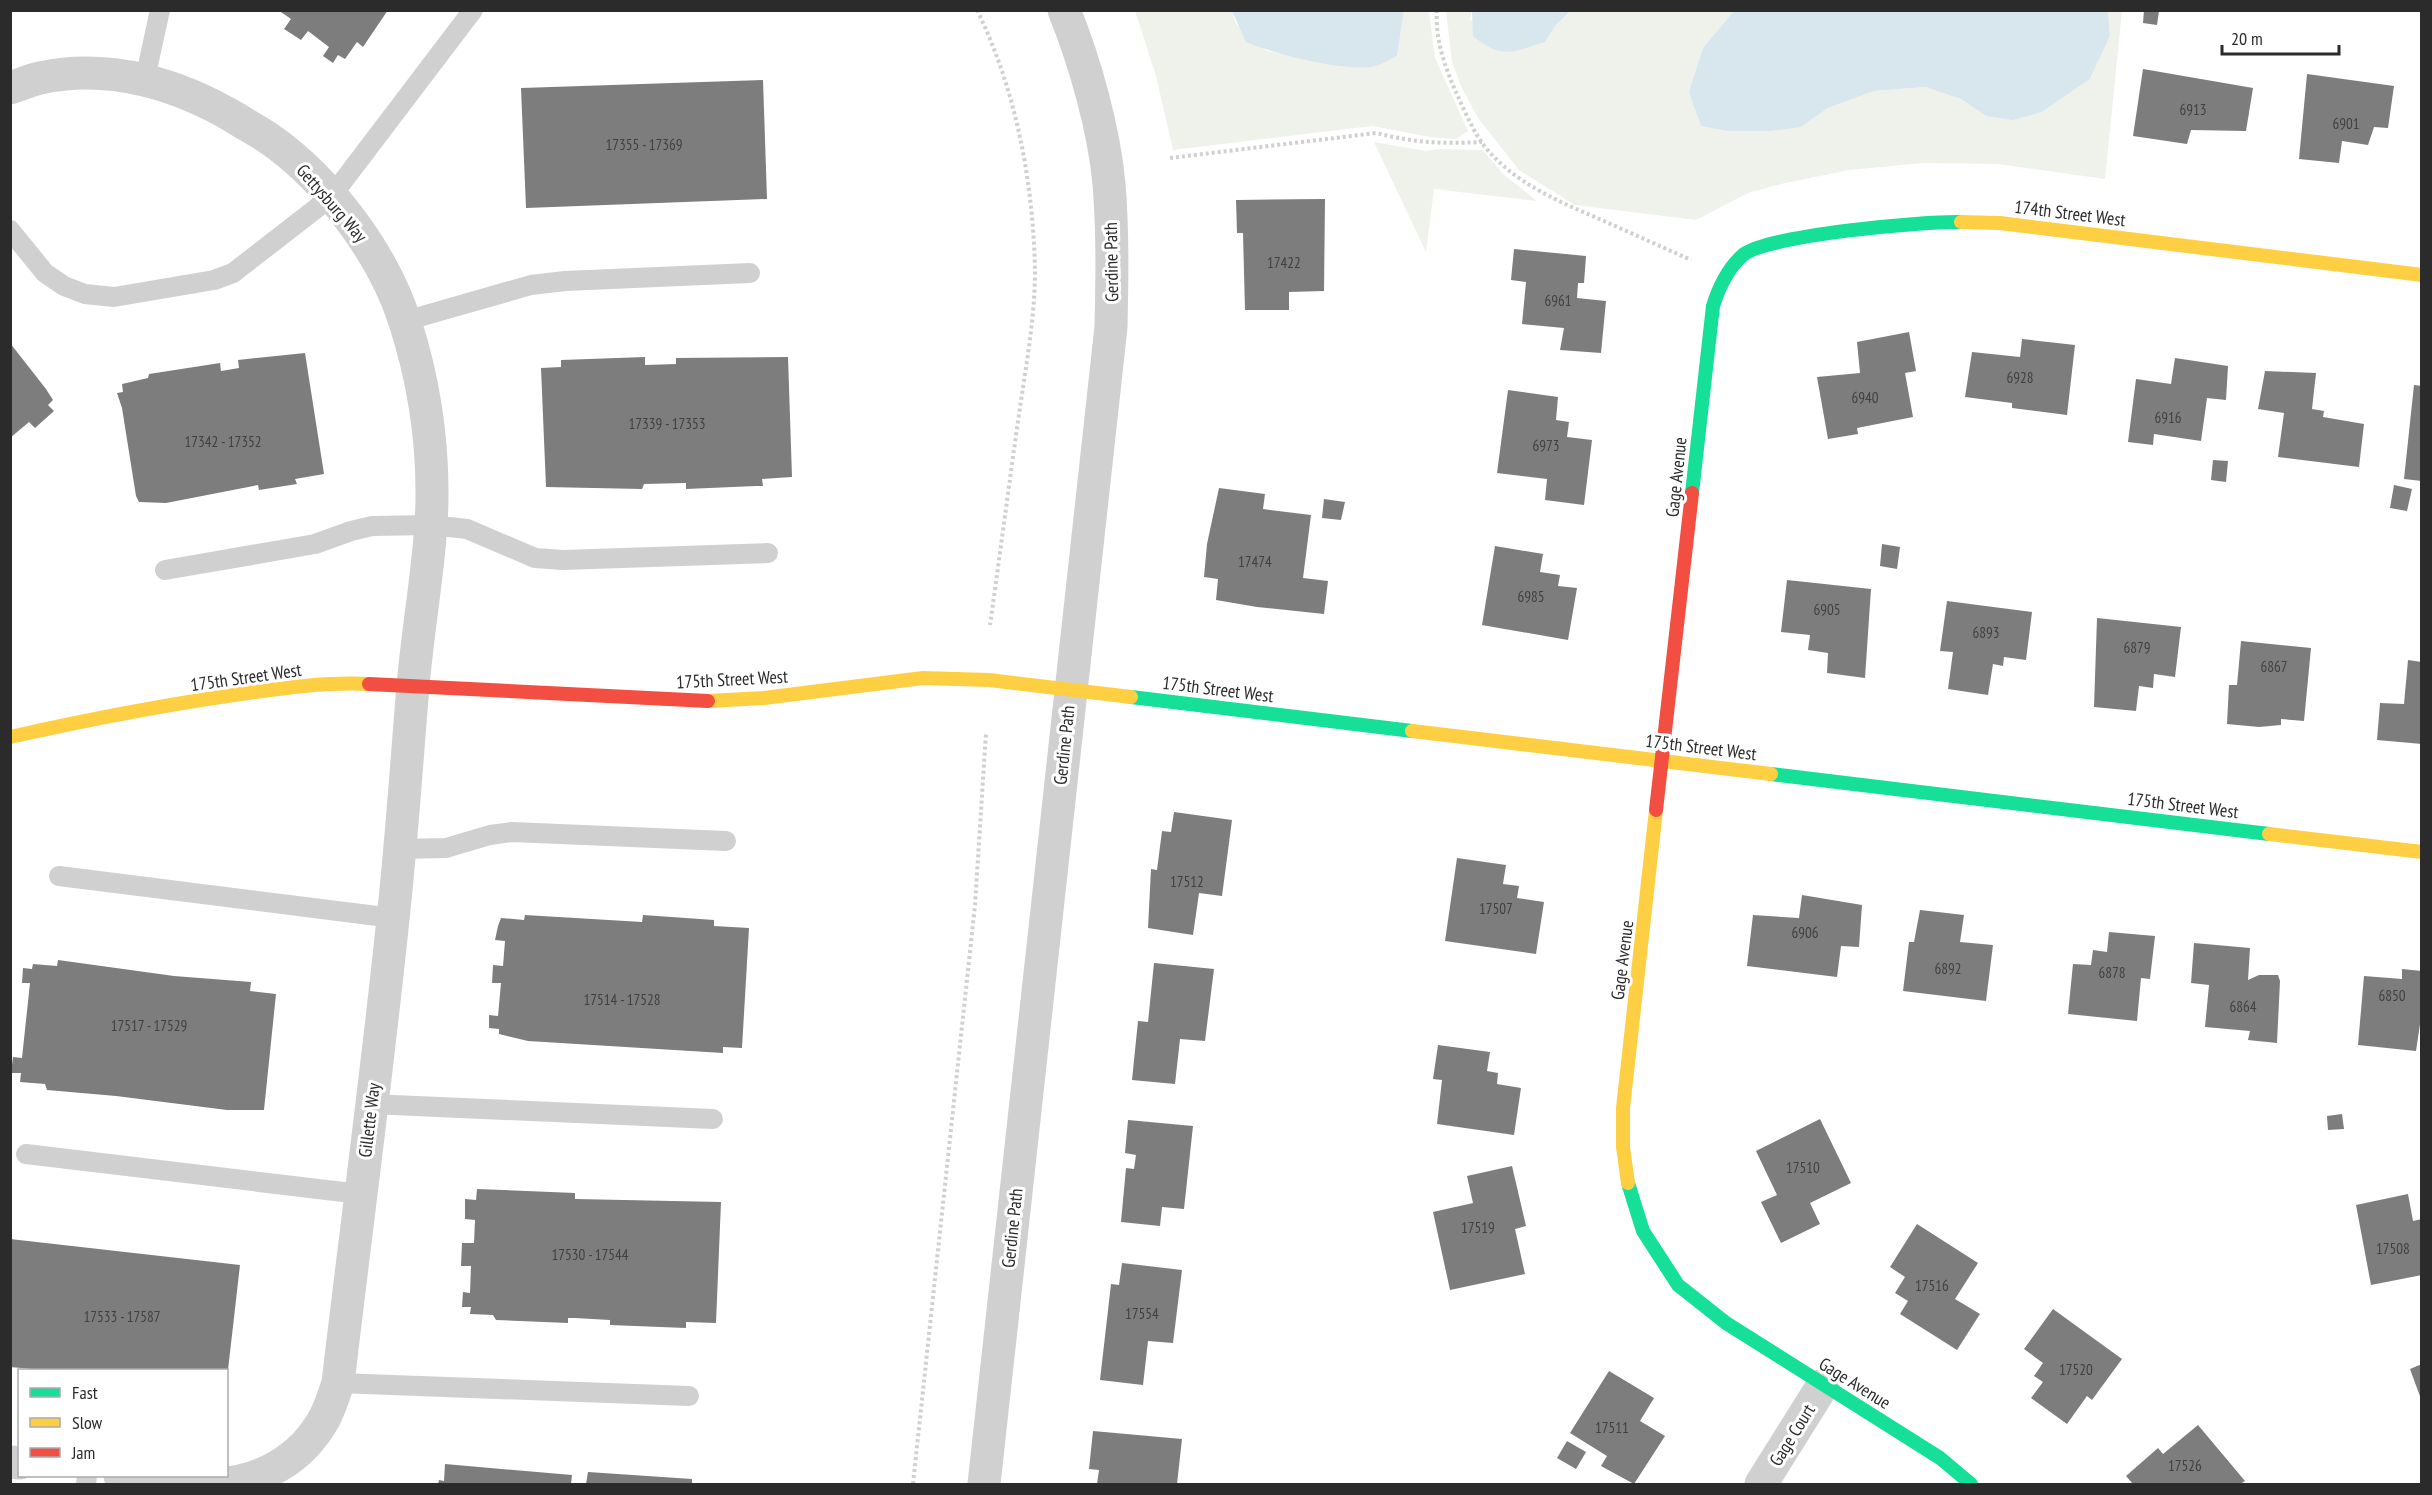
<svg xmlns="http://www.w3.org/2000/svg" width="2432" height="1495" font-family="'PT Sans Narrow',sans-serif">
	<rect width="100%" height="100%" fill="#fff"/>
	<g fill="#eff2eb">
		<polygon points="1135,11 1232,11 1236,24 1267,51 1349,67 1375,66 1397,56 1404,11 1429,11 1435,58 1468,131 1456,139 1430,137 1372,126 1173,150 1156,76"/>
		<polygon points="1446,11 1472,11 1470,20 1545,42 1555,26 1572,11 1735,11 1703,48 1801,127 1828,108 1874,91 1925,87 1961,99 1986,116 2042,112 2090,79 2110,36 2108,11 2122,11 2105,179 1998,164 1923,163 1849,170 1781,184 1748,193 1696,220 1575,205 1519,170 1478,118 1461,86 1452,62"/>
		<polygon points="1374,142 1426,151 1438,149 1483,150 1503,174 1537,201 1434,189 1426,252"/>
	</g>
	<g fill="#d8e6ee">
		<polygon points="1735,10 2108,11 2110,36 2090,79 2042,112 2013,120 1986,116 1961,99 1925,87 1874,91 1828,108 1801,127 1770,131 1728,131 1701,126 1689,92 1703,48"/>
		<path d="M 1232,11 L 1232,10 L 1404,11 L 1397,56 C 1390,59 1383,64 1375,66 C 1347,73 1274,54 1246,42 Z"/>
		<path d="M 1472,11 L 1472,10 L 1571,11 L 1555,26 L 1545,42 C 1512,52 1502,60 1473,36 Z"/>
	</g>
	<g fill="#7d7d7d">
		<polygon points="278,10 388,10 363,47 357,42 345,59 338,55 333,63 323,56 329,47 308,31 301,40 284,29 291,19"/>
		<polygon points="2144,10 2159,11 2157,25 2143,23"/>
		<polygon points="2143,69 2253,88 2246,131 2191,130 2187,144 2133,136"/>
		<polygon points="2307,74 2394,86 2388,128 2374,127 2368,145 2342,141 2339,163 2299,159"/>
		<polygon points="763,80 767,199 526,208 521,88"/>
		<polygon points="1325,199 1324,291 1289,292 1289,310 1245,310 1243,233 1237,233 1236,200"/>
		<polygon points="1514,249 1586,256 1584,283 1578,283 1577,298 1606,301 1601,353 1560,350 1564,328 1522,324 1526,282 1511,280"/>
		<polygon points="1909,332 1916,371 1905,373 1913,417 1857,428 1858,434 1828,439 1817,377 1860,373 1857,342"/>
		<polygon points="2022,339 2075,345 2067,415 2012,408 2012,403 1965,397 1972,352 2020,357"/>
		<polygon points="10,343 46,389 53,400 48,405 54,411 35,428 29,422 10,438"/>
		<polygon points="305,353 324,474 295,479 297,484 259,490 258,485 166,503 139,502 136,496 122,408 117,393 123,392 122,384 148,378 149,374 220,363 221,371 239,368 238,360"/>
		<polygon points="645,357 645,365 676,364 676,358 788,357 792,477 762,479 763,486 756,486 686,489 686,483 644,484 642,489 546,487 541,368 561,367 561,360"/>
		<polygon points="2175,358 2228,366 2226,400 2207,398 2201,441 2154,434 2153,445 2128,442 2136,379 2171,384"/>
		<polygon points="2265,371 2316,373 2312,409 2324,411 2323,417 2364,424 2359,467 2278,457 2284,413 2258,409"/>
		<polygon points="2414,385 2422,386 2422,481 2404,479"/>
		<polygon points="1508,390 1558,397 1556,420 1569,422 1567,437 1592,440 1584,505 1545,500 1547,479 1497,473"/>
		<polygon points="2213,460 2228,461 2226,482 2211,480"/>
		<polygon points="2394,485 2412,489 2407,511 2390,508"/>
		<polygon points="1219,488 1265,494 1263,509 1311,515 1303,578 1328,581 1324,614 1257,607 1216,600 1218,579 1204,577 1207,544"/>
		<polygon points="1324,499 1345,502 1341,520 1322,518"/>
		<polygon points="1882,544 1900,547 1897,569 1880,566"/>
		<polygon points="1495,546 1543,554 1540,572 1560,575 1558,586 1577,588 1568,640 1482,625"/>
		<polygon points="1787,580 1871,589 1865,678 1827,673 1828,653 1808,650 1810,635 1781,632"/>
		<polygon points="1947,601 2032,612 2026,660 2004,657 2003,666 1993,664 1988,695 1948,689 1953,652 1940,651"/>
		<polygon points="2097,618 2181,627 2175,677 2154,674 2153,688 2139,686 2136,711 2094,707"/>
		<polygon points="2241,641 2311,648 2304,721 2281,719 2281,725 2259,727 2227,724 2229,685 2237,685"/>
		<polygon points="2408,660 2422,662 2422,744 2377,740 2380,703 2404,704"/>
		<polygon points="1174,812 1232,820 1222,896 1199,893 1193,935 1148,928 1151,869 1157,870 1162,831 1171,832"/>
		<polygon points="1457,858 1506,865 1503,884 1519,886 1517,898 1544,902 1536,954 1445,941"/>
		<polygon points="1802,895 1862,905 1859,947 1841,946 1837,977 1747,966 1753,915 1799,918"/>
		<polygon points="1920,910 1964,915 1960,942 1993,945 1986,1001 1903,991 1909,942 1914,942"/>
		<polygon points="525,915 642,922 643,915 714,920 714,926 749,928 742,1048 723,1047 723,1053 528,1041 499,1034 499,1029 489,1028 489,1015 498,1016 501,983 492,983 493,965 503,966 505,941 495,940 498,926 501,918 524,920"/>
		<polygon points="2109,932 2155,936 2150,979 2141,978 2137,1021 2068,1014 2073,964 2091,965 2093,950 2107,952"/>
		<polygon points="2194,943 2250,948 2248,980 2259,975 2278,975 2280,981 2277,1043 2248,1040 2250,1031 2205,1027 2209,985 2191,983"/>
		<polygon points="58,960 174,976 251,982 250,991 276,994 264,1110 227,1110 116,1096 47,1090 45,1084 20,1082 21,1073 11,1073 13,1057 22,1058 30,983 22,983 23,968 32,969 33,964 57,966"/>
		<polygon points="1154,963 1214,969 1205,1041 1180,1039 1175,1084 1132,1080 1138,1021 1148,1022"/>
		<polygon points="2402,969 2422,971 2422,1011 2416,1051 2358,1045 2364,976 2402,979"/>
		<polygon points="1438,1045 1490,1052 1487,1071 1498,1073 1497,1084 1521,1088 1514,1135 1437,1124 1442,1080 1433,1079"/>
		<polygon points="2342,1114 2344,1129 2328,1130 2327,1116"/>
		<polygon points="1820,1119 1851,1183 1810,1203 1820,1224 1781,1243 1761,1202 1777,1195 1756,1151"/>
		<polygon points="1128,1120 1193,1126 1184,1209 1162,1207 1160,1226 1121,1222 1126,1168 1134,1169 1136,1155 1125,1153"/>
		<polygon points="1512,1166 1526,1226 1515,1229 1525,1274 1450,1290 1433,1212 1473,1203 1467,1176"/>
		<polygon points="477,1189 575,1193 575,1199 721,1202 716,1323 686,1322 686,1328 610,1325 610,1320 575,1318 568,1318 568,1323 496,1320 493,1315 470,1314 471,1307 462,1307 463,1292 470,1293 471,1266 461,1266 462,1243 474,1243 475,1220 465,1219 465,1199 476,1200"/>
		<polygon points="2408,1194 2413,1221 2422,1219 2422,1275 2371,1285 2356,1205"/>
		<polygon points="1917,1224 1978,1263 1955,1299 1980,1314 1957,1350 1900,1314 1908,1301 1895,1293 1905,1277 1890,1267"/>
		<polygon points="10,1239 240,1265 228,1370 44,1370 10,1367"/>
		<polygon points="1122,1263 1182,1270 1173,1343 1148,1341 1143,1385 1100,1380 1111,1284 1119,1285"/>
		<polygon points="2053,1309 2122,1359 2092,1400 2087,1396 2067,1424 2031,1398 2043,1382 2034,1376 2043,1363 2024,1349"/>
		<polygon points="2422,1364 2422,1399 2421,1399 2410,1369"/>
		<polygon points="1609,1371 1654,1398 1640,1421 1665,1436 1634,1484 1601,1466 1607,1456 1570,1433"/>
		<polygon points="2198,1425 2245,1481 2240,1484 2133,1484 2126,1476 2158,1448 2163,1454"/>
		<polygon points="1093,1431 1182,1439 1177,1484 1097,1484 1099,1470 1089,1469"/>
		<polygon points="1567,1441 1586,1452 1576,1469 1557,1458"/>
		<polygon points="445,1464 572,1475 571,1484 438,1484 439,1480 444,1481"/>
		<polygon points="588,1472 692,1479 692,1484 586,1484"/>
	</g>
	<g fill="none" stroke-linecap="round" stroke-linejoin="round">
		<g stroke="#d0d0d0" stroke-width="4" stroke-dasharray="3 3" stroke-linecap="butt">
			<path d="M 977,10 C 1016,90 1033,181 1035,270 C 1035,318 1026,366 1019,414 C 1009,484 1000,555 990,625"/>
			<path d="M 1437,10 C 1435,39 1444,64 1455,90 C 1463,107 1471,127 1482,143 C 1512,183 1560,202 1604,221 C 1633,234 1662,247 1691,260"/>
			<path d="M 1170,158 L 1376,133 C 1417,143 1441,144 1482,142"/>
			<polyline points="913,1484 975,905 986,733"/>
		</g>
		<g stroke="#d0d0d0" stroke-width="20">
			<polyline points="145,79 160,10"/>
			<polyline points="10,230 45,273 64,286 85,294 114,297 214,280 233,273 331,197 473,10"/>
			<polyline points="405,321 531,285 565,281 750,273"/>
			<polyline points="165,570 315,544 351,531 372,526 431,525 467,529 535,558 563,560 768,553"/>
			<polyline points="399,849 446,848 490,835 512,832 726,841"/>
			<polyline points="59,876 393,918"/>
			<polyline points="370,1104 713,1119"/>
			<polyline points="26,1154 360,1194"/>
			<polyline points="338,1383 689,1396"/>
			<polyline points="86,1484 87,1476"/>
		</g>
		<g stroke="#d0d0d0" stroke-width="33">
			<path d="M 10,88 C 20,85 30,80 40,78 C 109,63 179,84 237,119 C 248,126 260,132 271,140 C 328,180 384,255 405,322 C 426,387 435,458 431,525 C 427,583 416,641 412,698 C 406,772 401,846 393,919 C 377,1074 356,1229 338,1383 C 334,1395 330,1408 324,1419 C 301,1460 262,1481 217,1484"/>
			<polyline points="10,1462 20,1463"/>
			<polyline points="120,1476 194,1484"/>
			<path d="M 984,1484 L 1111,327 C 1112,280 1113,232 1109,184 C 1104,129 1085,62 1064,10"/>
			<polyline points="1761,1484 1823,1385"/>
		</g>
		<g stroke="#16e098" stroke-width="14">
			<path d="M 1692,493 L 1713,306 C 1719,287 1727,269 1743,255 C 1767,235 1925,221 1961,222"/>
			<polyline points="1131,697 1412,731"/>
			<polyline points="1771,774 2269,834"/>
			<polyline points="1628,1183 1643,1231 1678,1285 1726,1323 1940,1458 1971,1484"/>
		</g>
		<g stroke="#ffcf43" stroke-width="14">
			<polyline points="1961,222 2000,223 2422,275"/>
			<polyline points="708,701 764,698 923,678 989,680 1131,697"/>
			<polyline points="1412,731 1771,774"/>
			<path d="M 10,737 C 86,720 163,705 241,694 C 283,688 326,682 369,684"/>
			<polyline points="2269,834 2422,852"/>
			<polyline points="1628,1183 1623,1147 1623,1108 1656,810"/>
		</g>
		<g stroke="#f24e42" stroke-width="14">
			<polyline points="369,684 708,701"/>
			<polyline points="1656,810 1692,493"/>
		</g>
	</g>
	<g text-anchor="middle" dominant-baseline="central" stroke-width="6" stroke-linejoin="round" paint-order="stroke">
		<g font-size="15" fill="#404040">
			<text x="2193" y="109">6913</text>
			<text x="2346" y="123">6901</text>
			<text x="644" y="144">17355 - 17369</text>
			<text x="1284" y="262">17422</text>
			<text x="1558" y="300">6961</text>
			<text x="2020" y="377">6928</text>
			<text x="1865" y="397">6940</text>
			<text x="2168" y="417">6916</text>
			<text x="667" y="423">17339 - 17353</text>
			<text x="223" y="441">17342 - 17352</text>
			<text x="1546" y="445">6973</text>
			<text x="1255" y="561">17474</text>
			<text x="1531" y="596">6985</text>
			<text x="1827" y="609">6905</text>
			<text x="1986" y="632">6893</text>
			<text x="2137" y="647">6879</text>
			<text x="2274" y="666">6867</text>
			<text x="1187" y="881">17512</text>
			<text x="1496" y="908">17507</text>
			<text x="1805" y="932">6906</text>
			<text x="1948" y="968">6892</text>
			<text x="2112" y="972">6878</text>
			<text x="2392" y="995">6850</text>
			<text x="622" y="999">17514 - 17528</text>
			<text x="2243" y="1006">6864</text>
			<text x="149" y="1025">17517 - 17529</text>
			<text x="1803" y="1167">17510</text>
			<text x="1478" y="1227">17519</text>
			<text x="2393" y="1248">17508</text>
			<text x="590" y="1254">17530 - 17544</text>
			<text x="1932" y="1285">17516</text>
			<text x="1142" y="1313">17554</text>
			<text x="122" y="1316">17533 - 17587</text>
			<text x="2076" y="1369">17520</text>
			<text x="1612" y="1427">17511</text>
			<text x="2185" y="1465">17526</text>
		</g>
		<g font-size="18" fill="#2b2b2b" stroke="#fff">
			<text transform="translate(332 203) rotate(49)">Gettysburg Way</text>
			<text transform="translate(2070 213) rotate(7)">174th Street West</text>
			<text transform="translate(1111 262) rotate(-91)">Gerdine Path</text>
			<text transform="translate(1676 477) rotate(-84)">Gage Avenue</text>
			<text transform="translate(246 677) rotate(-8)">175th Street West</text>
			<text transform="translate(732 679) rotate(-3)">175th Street West</text>
			<text transform="translate(1218 689) rotate(7)">175th Street West</text>
			<text transform="translate(1064 745) rotate(-84)">Gerdine Path</text>
			<text transform="translate(1701 747) rotate(7)">175th Street West</text>
			<text transform="translate(2183 805) rotate(7)">175th Street West</text>
			<text transform="translate(1622 960) rotate(-83)">Gage Avenue</text>
			<text transform="translate(369 1120) rotate(-83)">Gillette Way</text>
			<text transform="translate(1012 1228) rotate(-84)">Gerdine Path</text>
			<text transform="translate(1855 1383) rotate(32)">Gage Avenue</text>
			<text transform="translate(1792 1435) rotate(-58)">Gage Court</text>
		</g>
	</g>
	<rect width="2432" height="1495" fill="none" stroke="#2b2b2b" stroke-width="24"/>
	<rect x="18" y="1369" width="210" height="108" fill="#ffffff" stroke="#aaaaaa" stroke-width="1.5"/>
	<rect x="30" y="1388" width="30" height="9" fill="#16e098" stroke="#aaaaaa" stroke-width="1.5"/>
	<text x="72" y="1399" font-size="18" fill="#2b2b2b">Fast</text>
	<rect x="30" y="1418" width="30" height="9" fill="#ffcf43" stroke="#aaaaaa" stroke-width="1.5"/>
	<text x="72" y="1429" font-size="18" fill="#2b2b2b">Slow</text>
	<rect x="30" y="1448" width="30" height="9" fill="#f24e42" stroke="#aaaaaa" stroke-width="1.5"/>
	<text x="72" y="1459" font-size="18" fill="#2b2b2b">Jam</text>
	<path d="M2222 45v9h117v-9" fill="none" stroke="#2b2b2b" stroke-width="3"/>
	<text x="2231" y="45" font-size="18" fill="#2b2b2b" stroke="#ffffff" stroke-width="4.5" paint-order="stroke">20 m</text>
</svg>
